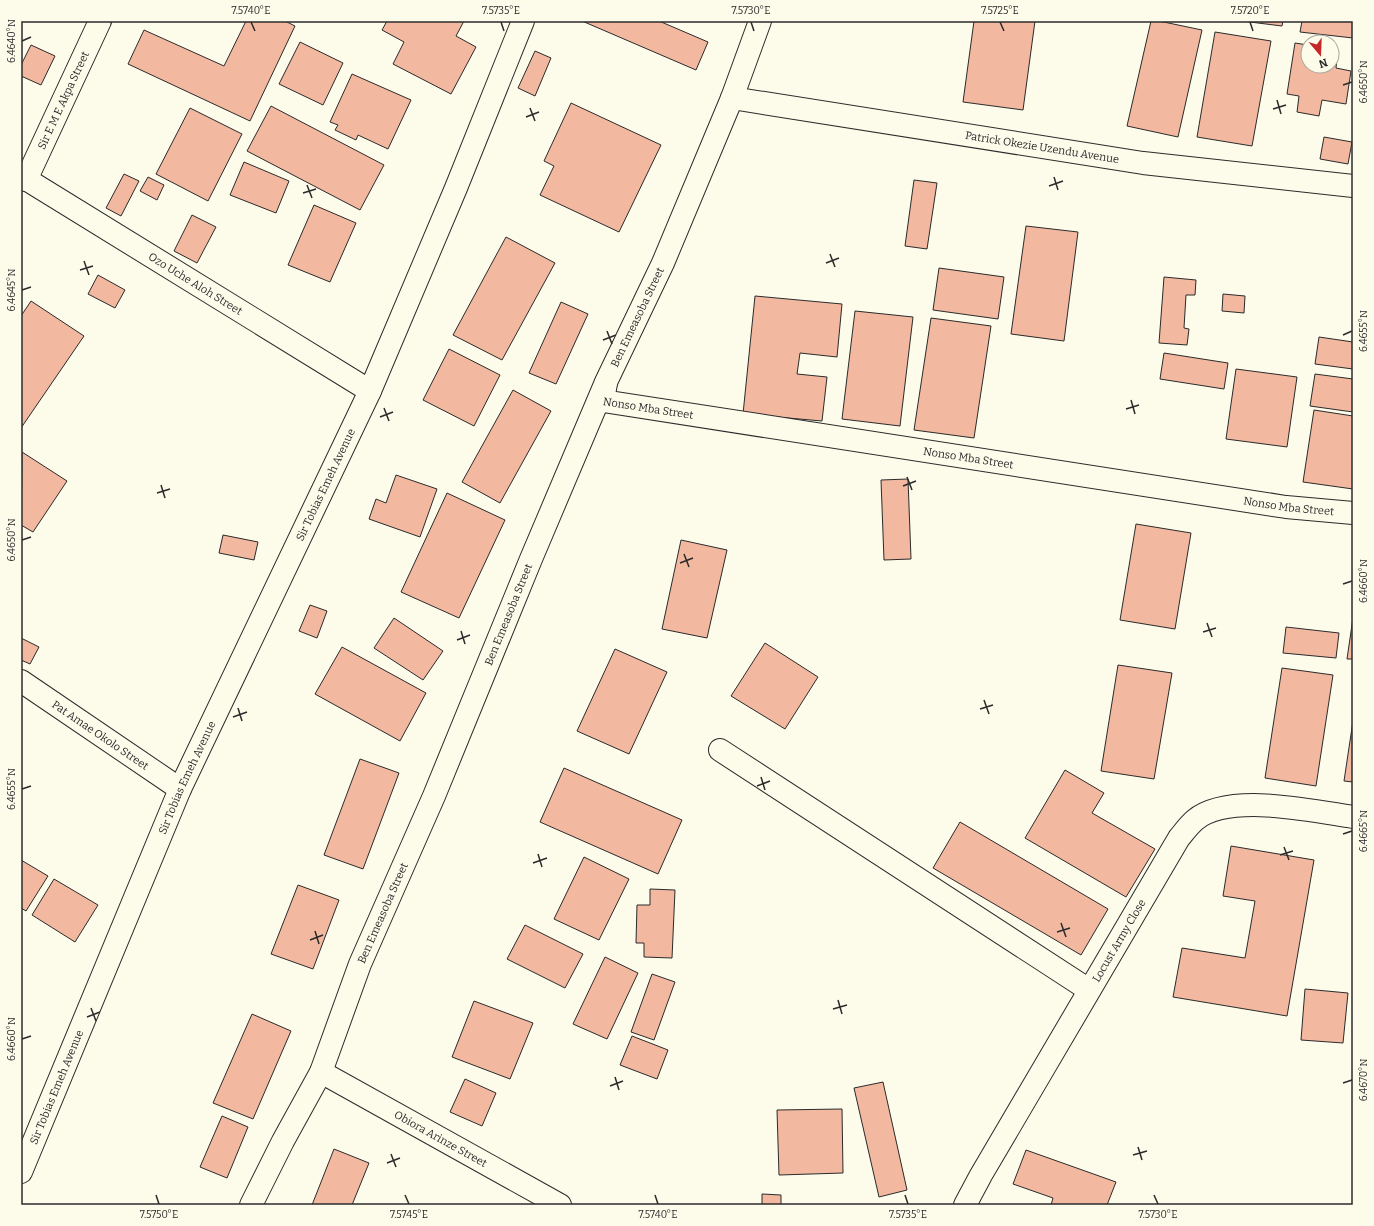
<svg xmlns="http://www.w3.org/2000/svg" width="1374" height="1226" font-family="Bitter,serif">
	<rect width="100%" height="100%" fill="#fdfbea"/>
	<g fill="#f2b8a0" stroke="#2b2b2b">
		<polygon points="246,21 285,21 295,26 250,121 128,64 144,30 224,66"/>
		<polygon points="387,21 464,21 456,36 476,47 451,94 393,64 404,42 382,30"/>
		<polygon points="582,21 659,21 708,42 696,70"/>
		<polygon points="974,21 1035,21 1023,110 963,102"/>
		<polygon points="1151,21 1159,21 1202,30 1178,137 1127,126"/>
		<polygon points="1242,21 1283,21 1282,26"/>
		<polygon points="1302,21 1353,21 1353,38 1300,32"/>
		<polygon points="1215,32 1271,41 1252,146 1197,137"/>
		<polygon points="300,42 343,63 323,105 279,84"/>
		<polygon points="1295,43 1308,45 1308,66 1332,66 1332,49 1338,50 1336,68 1351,71 1346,104 1322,100 1319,116 1297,112 1299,96 1287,94"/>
		<polygon points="31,45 55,56 41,85 21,76 21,65"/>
		<polygon points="535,51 551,58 535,96 518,88"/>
		<polygon points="352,74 411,100 388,149 358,135 356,140 335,130 338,125 330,122"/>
		<polygon points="571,103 661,145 619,232 540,195 554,166 544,161"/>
		<polygon points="271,106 384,165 360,210 247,151"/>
		<polygon points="190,108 242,134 208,201 156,174"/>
		<polygon points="1324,137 1352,142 1348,164 1320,159"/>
		<polygon points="244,162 289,181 276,213 230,195"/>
		<polygon points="124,174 139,181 121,216 106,208"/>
		<polygon points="148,177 164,185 157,200 140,191"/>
		<polygon points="914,180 937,183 927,249 905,246"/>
		<polygon points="314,205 356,223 330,282 288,265"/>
		<polygon points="192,215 216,227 197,263 174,251"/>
		<polygon points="1026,226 1078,232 1064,341 1011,334"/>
		<polygon points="506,237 555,263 502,360 453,335"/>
		<polygon points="939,268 1004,277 998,319 933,310"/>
		<polygon points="98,275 125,290 115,308 88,294"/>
		<polygon points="1164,277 1196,280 1195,295 1186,295 1184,328 1189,329 1187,345 1159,343"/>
		<polygon points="1223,294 1245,296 1244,313 1222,311"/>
		<polygon points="755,296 842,304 837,357 800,353 797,374 827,377 822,421 743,414"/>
		<polygon points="31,301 84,336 21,428 21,316"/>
		<polygon points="561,302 588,314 556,384 529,373"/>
		<polygon points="855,311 913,317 900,426 842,419"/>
		<polygon points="931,318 991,326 974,438 914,430"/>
		<polygon points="1319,337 1353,342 1353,369 1315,364"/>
		<polygon points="449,349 500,375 474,426 423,400"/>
		<polygon points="1164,353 1228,363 1224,389 1160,379"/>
		<polygon points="1236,369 1297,377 1287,447 1226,439"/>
		<polygon points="1315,374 1353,379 1353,412 1310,406"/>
		<polygon points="513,390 551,411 500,503 462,482"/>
		<polygon points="1314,410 1353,416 1353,489 1303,482"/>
		<polygon points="22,452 67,481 33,532 21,525"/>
		<polygon points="396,475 437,489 420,537 369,519 376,499 386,503"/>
		<polygon points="908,479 911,559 884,560 881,480"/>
		<polygon points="447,493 505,520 459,618 401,592"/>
		<polygon points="1136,524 1191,533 1175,629 1120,620"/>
		<polygon points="223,535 258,542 254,560 219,553"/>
		<polygon points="681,540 727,550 707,638 662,629"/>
		<polygon points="310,605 327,611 317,638 299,631"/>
		<polygon points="394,618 443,651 423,680 374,648"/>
		<polygon points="1353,618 1353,659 1347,659"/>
		<polygon points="1286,627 1339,633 1336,658 1283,653"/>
		<polygon points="21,638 39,647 30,664 21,660"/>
		<polygon points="765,643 818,677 785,729 731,696"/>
		<polygon points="342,647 426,693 400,741 315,694"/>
		<polygon points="615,649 667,672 629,754 577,731"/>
		<polygon points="1118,665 1172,673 1154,779 1101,771"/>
		<polygon points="1282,668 1333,675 1316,786 1265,778"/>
		<polygon points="1353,721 1353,782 1344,781"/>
		<polygon points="360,759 399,773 363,869 324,855"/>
		<polygon points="564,768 682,820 658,874 540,822"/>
		<polygon points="1065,770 1104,793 1092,813 1155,849 1126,897 1025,838"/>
		<polygon points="960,822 1108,909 1081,955 933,868"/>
		<polygon points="1231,846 1314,860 1287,1016 1173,997 1182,948 1245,958 1255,901 1223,896"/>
		<polygon points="584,857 629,879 599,940 554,919"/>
		<polygon points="21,860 48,876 26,911 21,908"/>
		<polygon points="54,879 98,905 75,942 32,915"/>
		<polygon points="298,885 339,900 313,969 271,954"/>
		<polygon points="650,889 675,890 672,958 644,957 644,943 636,943 637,905 650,905"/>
		<polygon points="525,925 583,954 565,988 507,959"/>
		<polygon points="605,957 638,973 607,1039 573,1024"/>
		<polygon points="652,974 675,982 654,1040 631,1032"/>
		<polygon points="1305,989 1348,993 1343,1043 1301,1040"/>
		<polygon points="474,1001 533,1023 510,1079 452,1057"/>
		<polygon points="252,1014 291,1031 253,1119 213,1103"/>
		<polygon points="632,1036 668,1050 657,1079 620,1065"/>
		<polygon points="465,1079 496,1093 482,1126 450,1112"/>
		<polygon points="883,1082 907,1190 879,1197 854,1088"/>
		<polygon points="842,1109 843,1173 779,1175 777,1110"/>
		<polygon points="222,1116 248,1127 227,1178 200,1167"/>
		<polygon points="334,1149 369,1163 352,1205 312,1205"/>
		<polygon points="1026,1150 1116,1182 1107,1205 1051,1205 1053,1198 1013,1184"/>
		<polygon points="762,1194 781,1195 781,1205 762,1205"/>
	</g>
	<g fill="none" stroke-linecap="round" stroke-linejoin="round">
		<g stroke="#2b2b2b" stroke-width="24">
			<g id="minor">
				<path id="s1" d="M 732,98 L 1143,163 L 1353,186"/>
				<path id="s2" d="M 21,176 L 370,391"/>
				<path id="s3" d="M 26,180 L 100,21"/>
				<path id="s4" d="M 606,383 L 603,401 L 1286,507 L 1353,513"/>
				<path id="s5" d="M 21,681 L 180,789"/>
				<polyline points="720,750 1089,990"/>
				<path id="s6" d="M 321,1072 L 560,1205"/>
				<path id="s7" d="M 21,1172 L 180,789 L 370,391 L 456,188 L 523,21"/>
				<path id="s8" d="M 251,1205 L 283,1141 L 321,1072 L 360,964 L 434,796 L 531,559 L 606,382 L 663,263 L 732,98 L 760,21"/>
				<path id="s9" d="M 965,1205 L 981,1175 L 1179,838 C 1184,832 1189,825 1195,820 C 1229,792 1313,811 1353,817"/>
			</g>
		</g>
		<use href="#minor" stroke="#fdfbea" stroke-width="22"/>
	</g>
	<path fill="none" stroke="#2b2b2b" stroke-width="1.5" d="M 251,22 L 255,31M 501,22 L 504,31M 751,22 L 754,31M 1000,22 L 1004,31M 1250,22 L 1253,31M 22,41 L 31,37M 1343,85 L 1352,82M 1277,100 L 1281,114M 530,108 L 535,121M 1273,109 L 1286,105M 526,117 L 539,112M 1054,177 L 1058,190M 307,185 L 312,198M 1049,186 L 1063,181M 303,193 L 316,189M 830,254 L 835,267M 84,261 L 89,275M 826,263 L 839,258M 80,270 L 93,266M 22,290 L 31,287M 607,331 L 612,344M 1343,335 L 1352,331M 603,340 L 616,335M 1131,400 L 1135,414M 384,408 L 389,421M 1126,409 L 1139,405M 380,417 L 393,412M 907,477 L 912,490M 161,485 L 165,498M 903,486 L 916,481M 157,493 L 170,489M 22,540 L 31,537M 684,554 L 689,567M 680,563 L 693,558M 1343,584 L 1352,581M 1207,623 L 1212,637M 461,631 L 465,644M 1203,632 L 1216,628M 457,640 L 470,635M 984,700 L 989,714M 238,708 L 242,721M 980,709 L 993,705M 233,717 L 247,712M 761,777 L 765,790M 757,786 L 770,781M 22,789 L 31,786M 1343,834 L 1352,831M 1284,847 L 1289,860M 538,854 L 542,867M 1280,855 L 1293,851M 533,863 L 547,858M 1061,923 L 1066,937M 315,931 L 319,944M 1057,932 L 1070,928M 310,940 L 323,935M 838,1000 L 842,1014M 91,1008 L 96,1021M 833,1009 L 847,1005M 87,1017 L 100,1012M 22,1039 L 31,1036M 615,1077 L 619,1090M 1343,1083 L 1352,1080M 610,1086 L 623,1081M 1138,1147 L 1142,1160M 391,1154 L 396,1167M 1133,1155 L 1147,1151M 387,1163 L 400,1158M 156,1195 L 159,1204M 405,1195 L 409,1204M 655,1195 L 658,1204M 905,1195 L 908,1204M 1154,1195 L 1158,1204"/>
	<g text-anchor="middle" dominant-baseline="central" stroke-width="3" stroke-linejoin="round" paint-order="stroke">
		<g font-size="11" fill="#2b2b2b" stroke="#fdfbea">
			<text stroke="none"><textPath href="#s3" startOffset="88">Sir E M E Akpa Street</textPath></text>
			<text stroke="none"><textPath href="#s1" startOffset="314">Patrick Okezie Uzendu Avenue</textPath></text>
			<text stroke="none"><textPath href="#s2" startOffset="205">Ozo Uche Aloh Street</textPath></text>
			<text stroke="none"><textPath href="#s8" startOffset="969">Ben Emeasoba Street</textPath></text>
			<text stroke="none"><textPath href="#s4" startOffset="64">Nonso Mba Street</textPath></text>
			<text stroke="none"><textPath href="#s4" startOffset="388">Nonso Mba Street</textPath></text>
			<text stroke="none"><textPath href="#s7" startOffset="752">Sir Tobias Emeh Avenue</textPath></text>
			<text stroke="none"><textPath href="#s4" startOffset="712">Nonso Mba Street</textPath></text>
			<text stroke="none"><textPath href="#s8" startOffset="645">Ben Emeasoba Street</textPath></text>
			<text stroke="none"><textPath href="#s5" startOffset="96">Pat Amae Okolo Street</textPath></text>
			<text stroke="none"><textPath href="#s7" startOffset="428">Sir Tobias Emeh Avenue</textPath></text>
			<text stroke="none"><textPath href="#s8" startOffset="321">Ben Emeasoba Street</textPath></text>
			<text stroke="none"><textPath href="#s9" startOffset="306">Locust Army Close</textPath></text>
			<text stroke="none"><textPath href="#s7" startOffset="92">Sir Tobias Emeh Avenue</textPath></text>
			<text stroke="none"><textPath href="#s6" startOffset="137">Obiora Arinze Street</textPath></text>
		</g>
	</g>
	<rect width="1374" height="1226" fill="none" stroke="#fdfbea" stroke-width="44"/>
	<g transform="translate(1320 54) rotate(161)"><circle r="19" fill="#fdfbea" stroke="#a9a89e"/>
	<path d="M0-3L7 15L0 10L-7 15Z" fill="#c62828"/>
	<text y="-6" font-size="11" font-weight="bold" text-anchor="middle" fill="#2b2b2b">N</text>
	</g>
	<rect x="22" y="22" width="1330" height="1182" fill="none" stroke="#2b2b2b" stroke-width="1.5"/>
	<g font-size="10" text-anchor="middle" fill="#2b2b2b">
		<text x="251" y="14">7.5740°E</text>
		<text x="501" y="14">7.5735°E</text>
		<text x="751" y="14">7.5730°E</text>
		<text x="1000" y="14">7.5725°E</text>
		<text x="1250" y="14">7.5720°E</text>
		<text transform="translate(11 41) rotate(-90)" y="4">6.4640°N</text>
		<text transform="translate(1363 82) rotate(-90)" y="4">6.4650°N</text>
		<text transform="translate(11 290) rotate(-90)" y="4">6.4645°N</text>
		<text transform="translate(1363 331) rotate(-90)" y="4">6.4655°N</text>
		<text transform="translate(11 540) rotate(-90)" y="4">6.4650°N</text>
		<text transform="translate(1363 581) rotate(-90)" y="4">6.4660°N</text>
		<text transform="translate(11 789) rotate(-90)" y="4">6.4655°N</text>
		<text transform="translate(1363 831) rotate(-90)" y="4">6.4665°N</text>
		<text transform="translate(11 1039) rotate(-90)" y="4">6.4660°N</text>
		<text transform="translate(1363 1080) rotate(-90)" y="4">6.4670°N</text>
		<text x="159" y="1218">7.5750°E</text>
		<text x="409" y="1218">7.5745°E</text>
		<text x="658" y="1218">7.5740°E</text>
		<text x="908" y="1218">7.5735°E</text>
		<text x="1158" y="1218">7.5730°E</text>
	</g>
</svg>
